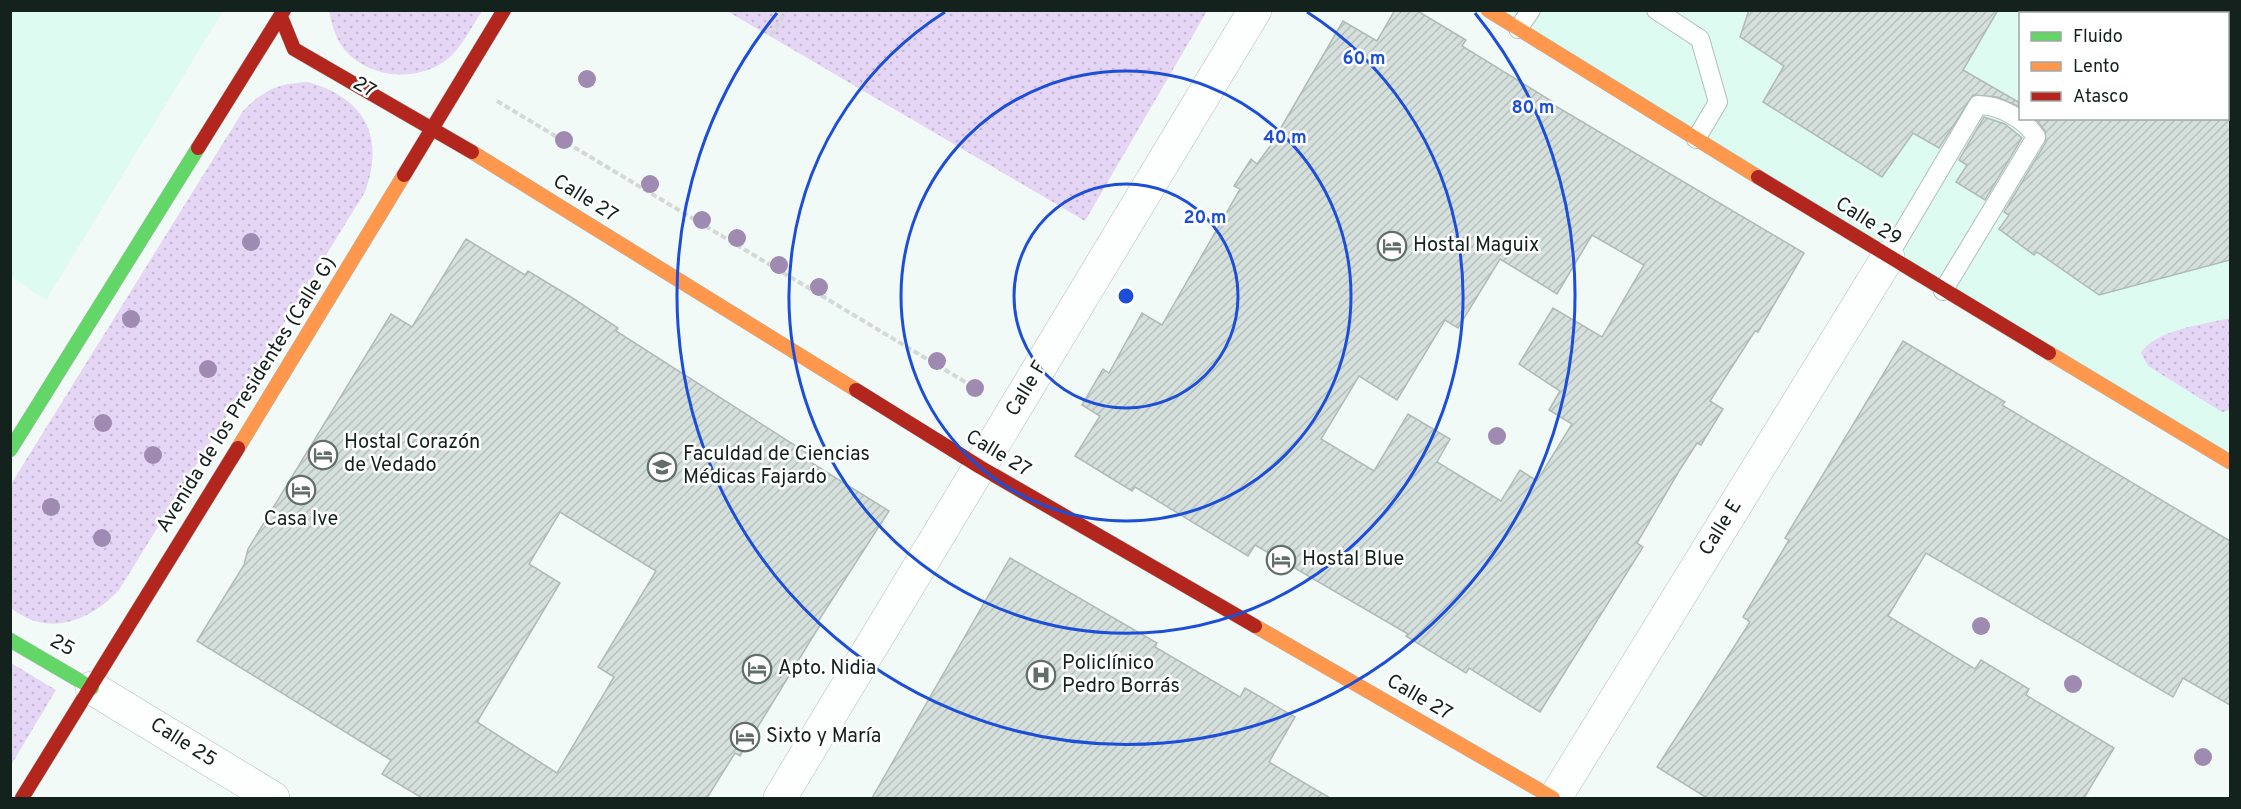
<svg xmlns="http://www.w3.org/2000/svg" width="2241" height="809" font-family="Overpass,sans-serif">
	<defs>
		<pattern id="grass-dots" width="8" height="8" patternUnits="userSpaceOnUse" patternTransform="scale(1.5)"><rect width="8" height="8" fill="#e4d6f4"/><path d="M2 2h.1M6 6h.1" fill="none" stroke="#c3b7d1" stroke-width="1.8" stroke-linecap="round"/></pattern>
		<pattern id="building-hatch" width="6" height="6" patternUnits="userSpaceOnUse" patternTransform="scale(1.5)"><rect width="6" height="6" fill="#d5e0dc"/><path d="M-1 1l2-2M0 6l6-6M5 7l2-2" fill="none" stroke="#b6c0bc"/></pattern>
	</defs>
	<rect width="100%" height="100%" fill="#f2faf7"/>
	<g fill="#ddfbf0" fill-rule="evenodd">
		<polygon points="10,11 223,11 46,300 11,277"/>
		<path d="M 1488,11 L 2230,11 L 2230,462 ZM 2020,14 L 2228,14 L 2228,118 L 2020,118 Z"/>
	</g>
	<g fill="url(#grass-dots)">
		<path d="M 329,11 L 329,10 L 482,11 C 472,26 463,45 450,57 C 420,83 370,80 344,49 C 335,38 332,24 329,11 Z"/>
		<polygon points="727,11 1207,11 1085,221"/>
		<path d="M 308,82 C 365,98 385,137 365,192 L 119,590 C 90,621 48,638 11,608 L 11,484 L 243,111 C 265,89 277,84 308,82 Z"/>
		<path d="M 2230,318 L 2230,410 L 2222,412 L 2148,366 L 2141,353 C 2154,330 2205,324 2230,318 Z"/>
		<polygon points="11,663 56,690 11,765"/>
	</g>
	<g fill="url(#building-hatch)" stroke="#b0bab7" stroke-width="1.5" fill-rule="evenodd">
		<path d="M 1395,10 L 1416,10 L 1466,40 L 1462,46 L 1553,102 L 1552,104 L 1804,253 L 1758,332 L 1755,331 L 1710,401 L 1723,409 L 1701,445 L 1697,443 L 1679,471 L 1637,543 L 1643,547 L 1540,712 L 1469,668 L 1466,673 L 1406,636 L 1408,634 L 1255,545 L 1248,556 L 1135,487 L 1132,491 L 1075,456 L 1100,416 L 1082,405 L 1103,369 L 1109,373 L 1142,313 L 1162,325 L 1240,189 L 1234,186 L 1251,159 L 1257,164 L 1271,145 L 1343,21 L 1377,41 ZM 1592,235 L 1644,265 L 1602,337 L 1553,308 L 1519,364 L 1560,391 L 1549,410 L 1572,424 L 1537,481 L 1520,470 L 1501,501 L 1437,462 L 1450,439 L 1408,414 L 1374,471 L 1321,439 L 1359,376 L 1397,400 L 1445,320 L 1458,328 L 1500,259 L 1557,294 Z"/>
		<polygon points="1749,10 1998,10 1963,70 2020,103 2020,107 1997,97 1973,95 1939,148 1913,133 1882,177 1763,102 1784,66 1740,37"/>
		<polygon points="1984,117 2005,124 2022,138 1985,200 1956,182 1967,165 1959,160"/>
		<polygon points="2035,118 2230,118 2230,260 2099,295 2037,252 2034,255 1999,229 2009,215 2004,212 2046,142 2045,131"/>
		<path d="M 466,239 L 525,275 L 528,271 L 571,297 L 618,328 L 616,331 L 810,455 L 807,460 L 889,511 L 817,623 L 820,625 L 740,756 L 735,753 L 707,798 L 422,798 L 382,774 L 391,760 L 197,641 L 244,565 L 248,549 L 391,314 L 412,327 ZM 560,512 L 656,571 L 598,667 L 614,677 L 557,773 L 477,722 L 560,583 L 529,564 Z"/>
		<polygon points="1903,341 2005,402 2002,405 2230,541 2230,705 2183,678 2173,697 1926,553 1888,616 1975,669 1981,660 2029,689 2026,695 2114,748 2084,798 1707,798 1657,767 1750,622 1743,617 1789,540 1785,538"/>
		<polygon points="1010,558 1157,643 1155,647 1240,697 1245,688 1295,717 1269,762 1330,798 872,798"/>
	</g>
	<g fill="none" stroke-linecap="round" stroke-linejoin="round">
		<g stroke="#b3beba" stroke-width="20">
			<g id="lane">
				<polyline points="1656,10 1700,39 1718,102 1696,139"/>
				<polyline points="1518,29 1531,10"/>
				<path d="M 1888,257 L 1978,105 C 1999,105 2025,119 2036,137 L 1943,291"/>
			</g>
		</g>
		<g stroke="#b3beba" stroke-width="34">
			<g id="street">
				<polyline points="92,688 273,798"/>
				<polyline points="780,798 1255,10"/>
				<polyline points="1555,798 1888,257"/>
			</g>
		</g>
		<g stroke="#b3beba" stroke-width="15">
			<g id="fast">
				<polyline points="10,450 198,148"/>
				<polyline points="10,640 92,688"/>
			</g>
		</g>
		<g stroke="#b3beba" stroke-width="15">
			<g id="slow">
				<polyline points="1488,10 1758,177"/>
				<polyline points="472,152 856,390"/>
				<polyline points="2049,353 2230,462"/>
				<polyline points="238,448 404,175"/>
				<polyline points="1255,626 1553,798"/>
			</g>
		</g>
		<g stroke="#b3beba" stroke-width="15">
			<g id="jam">
				<polyline points="281,17 294,49 472,152"/>
				<polyline points="198,148 284,10"/>
				<polyline points="404,175 504,10"/>
				<polyline points="1758,177 2049,353"/>
				<polyline points="856,390 980,467 1255,626"/>
				<polyline points="22,798 238,448"/>
			</g>
		</g>
		<g stroke="#d5d8d7" stroke-width="4" stroke-dasharray="6 3" stroke-linecap="butt">
			<polyline points="771,36 787,10"/>
			<polyline points="497,101 982,392"/>
		</g>
		<use href="#lane" stroke="#fdfefe" stroke-width="18"/>
		<use href="#street" stroke="#fdfefe" stroke-width="33"/>
		<use href="#fast" stroke="#63d668" stroke-width="14"/>
		<use href="#slow" stroke="#ff974d" stroke-width="14"/>
		<use href="#jam" stroke="#b3261e" stroke-width="14"/>
	</g>
	<g fill="#9f8ab2">
		<circle cx="587" cy="79" r="9"/>
		<circle cx="564" cy="140" r="9"/>
		<circle cx="650" cy="184" r="9"/>
		<circle cx="702" cy="220" r="9"/>
		<circle cx="737" cy="238" r="9"/>
		<circle cx="251" cy="242" r="9"/>
		<circle cx="779" cy="265" r="9"/>
		<circle cx="819" cy="287" r="9"/>
		<circle cx="131" cy="319" r="9"/>
		<circle cx="937" cy="361" r="9"/>
		<circle cx="208" cy="369" r="9"/>
		<circle cx="975" cy="388" r="9"/>
		<circle cx="103" cy="423" r="9"/>
		<circle cx="1497" cy="436" r="9"/>
		<circle cx="153" cy="455" r="9"/>
		<circle cx="51" cy="507" r="9"/>
		<circle cx="102" cy="538" r="9"/>
		<circle cx="1981" cy="626" r="9"/>
		<circle cx="2073" cy="684" r="9"/>
		<circle cx="2203" cy="757" r="9"/>
	</g>
	<g fill="none" stroke="#1d4ed8" stroke-width="3">
		<circle cx="1126" cy="296" r="112"/>
		<circle cx="1126" cy="296" r="225"/>
		<path d="M1307 12A337 337 0 1 1 945 12"/>
		<path d="M1475 13A449 449 0 1 1 777 13"/>
	</g>
	<defs>
		<g id="hotel-ring" transform="scale(1.5)"><circle r="9.5" fill="#fff" stroke="#616e69" stroke-width="1.5"/><path d="M-6-4.5h1.5V1H6V5H4.5V3h-9V5H-6ZM-4 0a1.8 1.8 0 1 1 3.6 0ZM.5 0V-2.5h3Q6-2.5 6 0Z" fill="#616e69"/></g>
		<g id="university-ring" transform="scale(1.5)"><circle r="9.5" fill="#fff" stroke="#616e69" stroke-width="1.5"/><path d="M0-5L7-2L0 1L-7-2ZM-4 1L0 2.5L4 1V4Q0 6-4 4Z" fill="#616e69"/></g>
		<g id="hospital-ring" transform="scale(1.5)"><circle r="9.5" fill="#fff" stroke="#616e69" stroke-width="1.5"/><path d="M-5-5h3v3.5h4V-5h3V5h-3V1.5h-4V5h-3Z" fill="#616e69"/></g>
	</defs>
	<g fill-rule="evenodd">
		<use href="#hotel-ring" x="1392" y="246"/>
		<use href="#hotel-ring" x="323" y="455"/>
		<use href="#university-ring" x="662" y="467"/>
		<use href="#hotel-ring" x="301" y="490"/>
		<use href="#hotel-ring" x="1281" y="560"/>
		<use href="#hotel-ring" x="757" y="669"/>
		<use href="#hospital-ring" x="1041" y="675"/>
		<use href="#hotel-ring" x="745" y="737"/>
	</g>
	<g text-anchor="middle" dominant-baseline="central" stroke-width="5" stroke-linejoin="round" paint-order="stroke">
		<g font-size="20" fill="#13221d" stroke="#fff">
			<text transform="translate(364 88) rotate(30)">27</text>
			<text transform="translate(585 199) rotate(32)">Calle 27</text>
			<text transform="translate(1868 222) rotate(32)">Calle 29</text>
			<text transform="translate(1027 389) rotate(-59)">Calle F</text>
			<text transform="translate(247 395) rotate(-58)">Avenida de los Presidentes (Calle G)</text>
			<text transform="translate(998 454) rotate(31)">Calle 27</text>
			<text transform="translate(1721 528) rotate(-58)">Calle E</text>
			<text transform="translate(62 646) rotate(29)">25</text>
			<text transform="translate(1419 698) rotate(30)">Calle 27</text>
			<text transform="translate(183 743) rotate(32)">Calle 25</text>
		</g>
		<g font-size="20" fill="#13221d" stroke="#fff" text-anchor="start">
			<text x="1413" y="246">Hostal Maguix</text>
			<text x="344" y="443">Hostal Corazón<tspan x="344" dy="23">de Vedado</tspan></text>
			<text x="683" y="455">Faculdad de Ciencias<tspan x="683" dy="23">Médicas Fajardo</tspan></text>
			<text x="301" y="520" text-anchor="middle">Casa Ive</text>
			<text x="1302" y="560">Hostal Blue</text>
			<text x="1062" y="664">Policlínico<tspan x="1062" dy="23">Pedro Borrás</tspan></text>
			<text x="778" y="669">Apto. Nidia</text>
			<text x="766" y="737">Sixto y María</text>
		</g>
	</g>
	<circle cx="1126" cy="296" r="9" fill="#1d4ed8" stroke="#fff" stroke-width="3"/>
	<g font-size="18" text-anchor="middle" font-weight="bold" fill="#1d4ed8" stroke="#fff" stroke-width="5" stroke-linejoin="round" paint-order="stroke">
		<text x="1364" y="64">60 m</text>
		<text x="1533" y="113">80 m</text>
		<text x="1285" y="143">40 m</text>
		<text x="1205" y="223">20 m</text>
	</g>
	<rect width="2241" height="809" fill="none" stroke="#13221d" stroke-width="24"/>
	<rect x="2019" y="12" width="210" height="108" fill="#ffffff" stroke="#a1a7a5" stroke-width="1.5"/>
	<rect x="2031" y="32" width="30" height="9" fill="#63d668" stroke="#a1a7a5" stroke-width="1.5"/>
	<text x="2073" y="42" font-size="18" fill="#13221d">Fluido</text>
	<rect x="2031" y="62" width="30" height="9" fill="#ff974d" stroke="#a1a7a5" stroke-width="1.5"/>
	<text x="2073" y="72" font-size="18" fill="#13221d">Lento</text>
	<rect x="2031" y="92" width="30" height="9" fill="#b3261e" stroke="#a1a7a5" stroke-width="1.5"/>
	<text x="2073" y="102" font-size="18" fill="#13221d">Atasco</text>
</svg>
